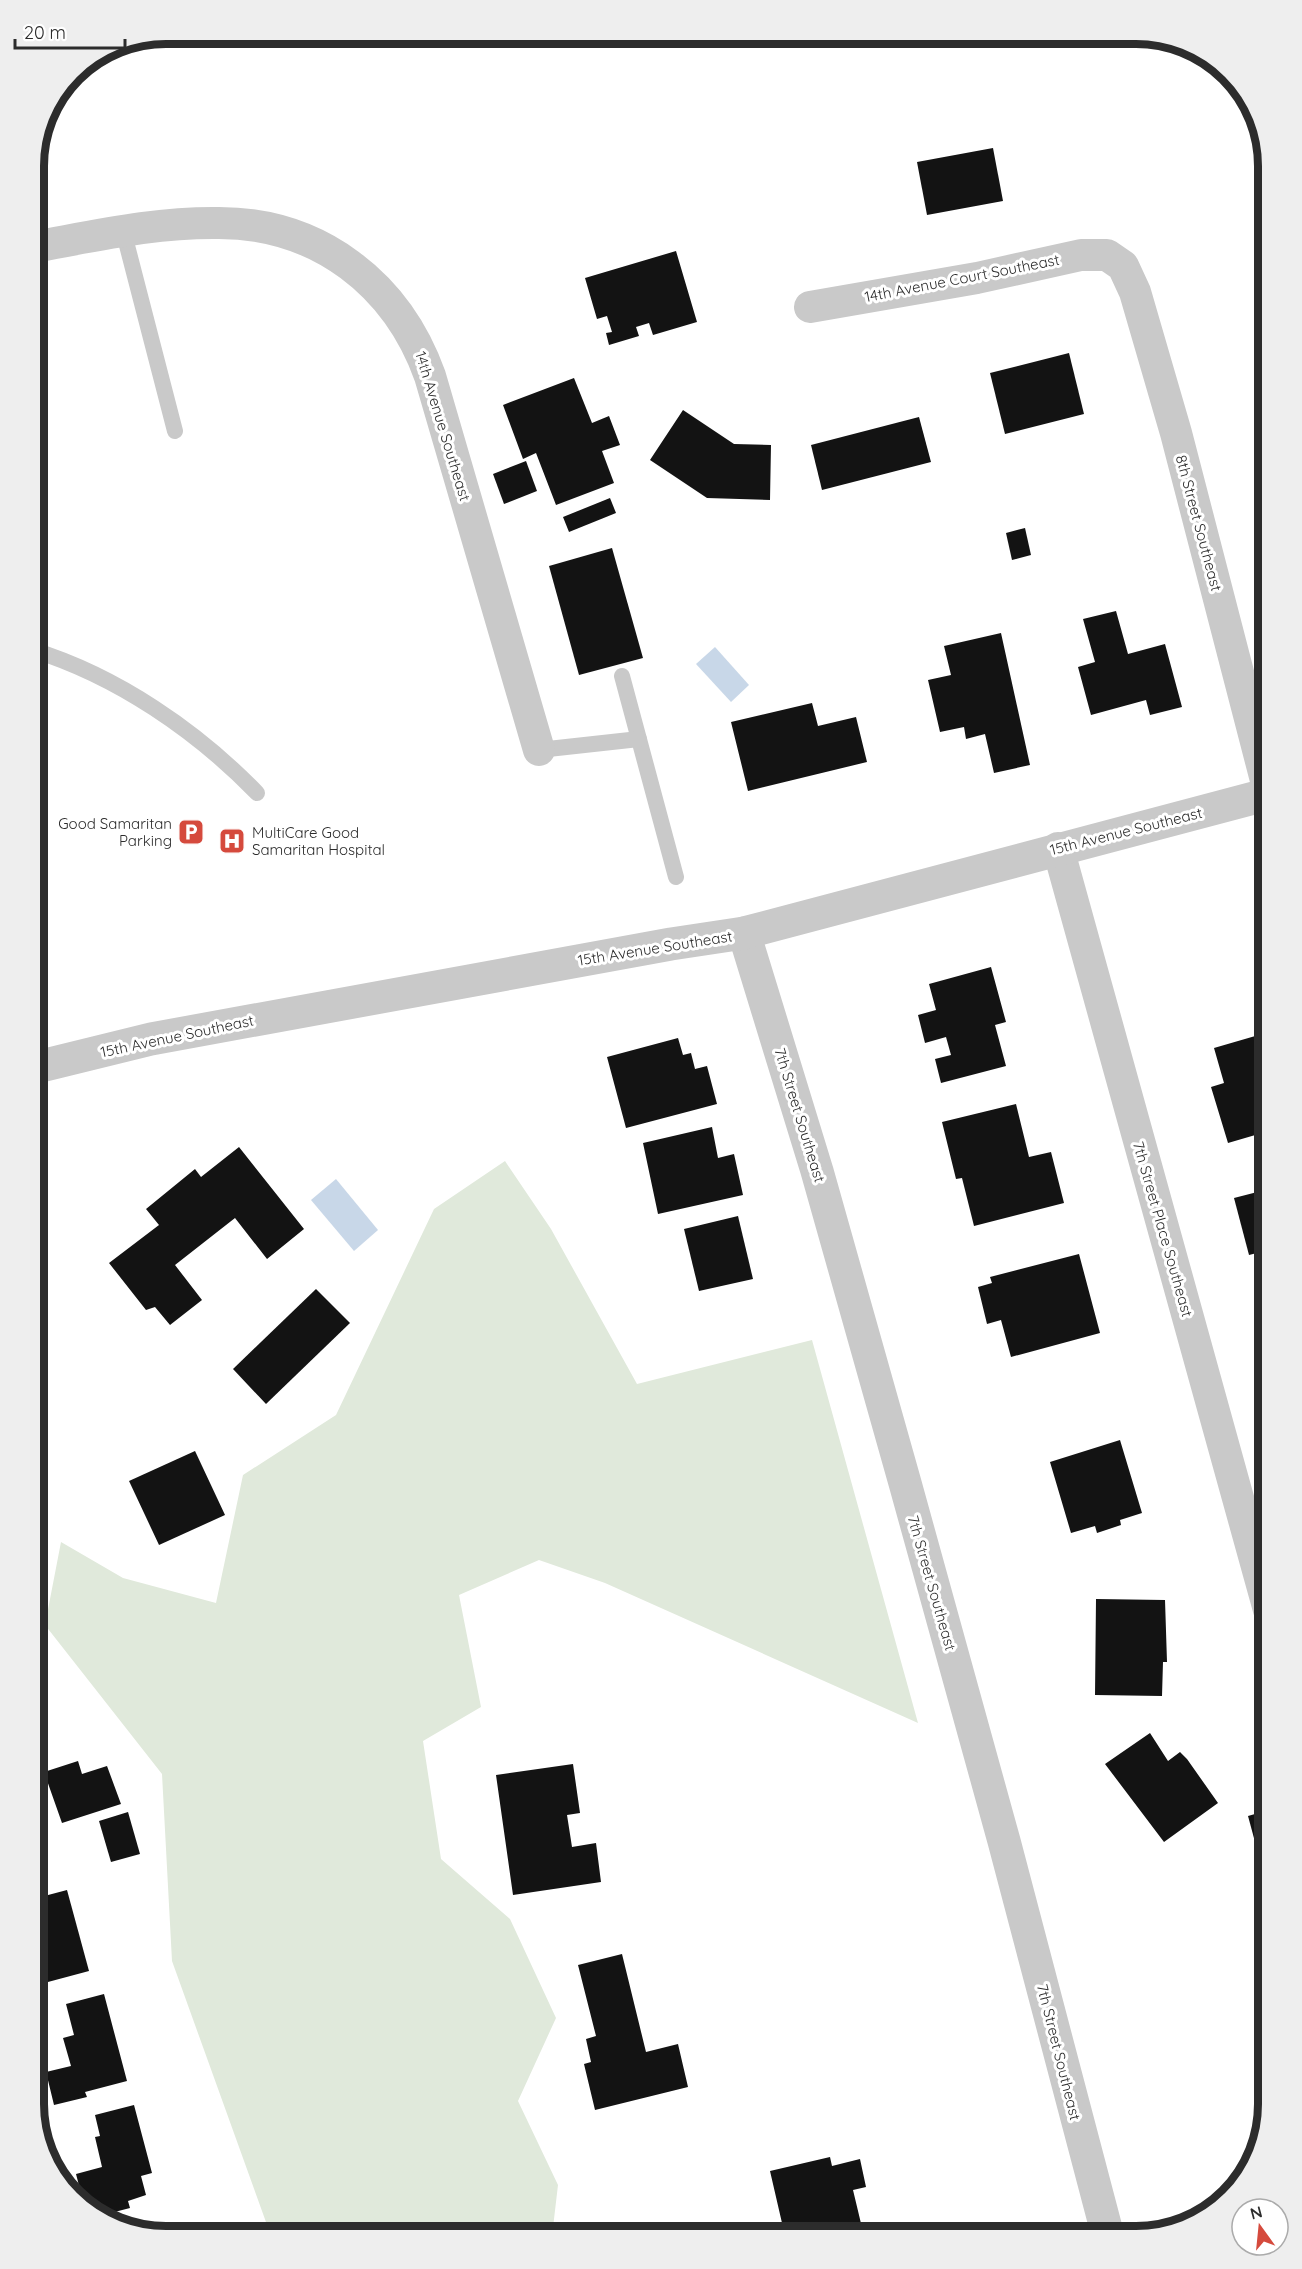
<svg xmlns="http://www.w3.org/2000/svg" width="1302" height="2269" font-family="Quicksand,sans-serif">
	<rect width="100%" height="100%" fill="#fff"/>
	<polygon fill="#e0e9db" points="505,1161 551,1229 637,1384 812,1340 918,1723 605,1583 539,1560 459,1595 481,1707 423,1741 441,1859 510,1919 556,2018 518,2101 558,2185 552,2236 271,2236 172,1961 162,1774 45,1625 61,1542 123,1578 216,1603 243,1475 336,1415 434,1209"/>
	<g fill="#c8d7e8">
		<polygon points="715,647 749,685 731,702 696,664"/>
		<polygon points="336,1179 378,1230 354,1251 311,1200"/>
	</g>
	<g fill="#131313">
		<polygon points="993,148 1003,201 927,215 917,162"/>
		<polygon points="676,251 697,322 653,335 649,323 636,327 639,336 609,345 606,333 612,332 607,316 597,319 585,278"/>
		<polygon points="1069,353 1084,414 1005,434 990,373"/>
		<polygon points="574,378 592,423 609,416 620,445 602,451 614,483 556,505 536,453 523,459 503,405"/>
		<polygon points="683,410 734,444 771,445 770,500 707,498 650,460"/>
		<polygon points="919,417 931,462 822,490 811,445"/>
		<polygon points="526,461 537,491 504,504 493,474"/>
		<polygon points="610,498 616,513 569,532 563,517"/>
		<polygon points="1025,528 1031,555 1012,560 1006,533"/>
		<polygon points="612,548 643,658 579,675 549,566"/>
		<polygon points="1116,611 1128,654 1165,644 1182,707 1150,715 1146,700 1091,715 1078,667 1095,662 1083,619"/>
		<polygon points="1001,633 1030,765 994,773 985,734 966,739 964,727 940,732 928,680 951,675 944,646"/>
		<polygon points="812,703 818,726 856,717 867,762 748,791 731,722"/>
		<polygon points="991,967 1006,1022 995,1025 1006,1066 941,1083 935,1059 951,1055 946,1037 925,1043 918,1015 936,1010 929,984"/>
		<polygon points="1269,1032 1269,1131 1228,1143 1211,1087 1224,1083 1214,1048"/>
		<polygon points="678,1038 683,1055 691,1053 695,1069 707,1066 717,1104 626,1128 607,1057"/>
		<polygon points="1016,1104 1029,1157 1051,1152 1064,1203 974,1226 962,1178 956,1179 942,1122"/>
		<polygon points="712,1127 718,1158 734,1154 743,1195 658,1214 643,1143"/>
		<polygon points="239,1147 304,1229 267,1259 235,1218 175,1265 202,1300 170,1325 155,1307 146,1310 109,1263 159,1225 146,1209 195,1169 201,1177"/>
		<polygon points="1269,1189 1269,1250 1249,1255 1234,1198"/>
		<polygon points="738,1216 753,1279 699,1291 684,1229"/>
		<polygon points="1079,1254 1100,1333 1011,1357 1001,1320 987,1324 978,1287 992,1283 990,1277"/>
		<polygon points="316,1289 350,1323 266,1404 233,1369"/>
		<polygon points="1120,1440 1142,1513 1120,1520 1121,1525 1097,1533 1095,1526 1071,1533 1050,1462"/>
		<polygon points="195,1451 225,1515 159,1545 129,1481"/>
		<polygon points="1096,1599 1165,1600 1167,1662 1163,1662 1162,1696 1095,1695"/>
		<polygon points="1150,1733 1168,1761 1180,1752 1187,1759 1218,1803 1164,1842 1105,1764"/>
		<polygon points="78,1761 82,1774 107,1766 121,1804 62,1823 44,1772"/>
		<polygon points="573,1764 580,1813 567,1815 572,1847 596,1843 601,1882 513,1895 496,1775"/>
		<polygon points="1269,1810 1269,1890 1268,1890 1248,1816"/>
		<polygon points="128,1812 140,1854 111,1862 99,1821"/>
		<polygon points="67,1890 89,1971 33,1986 33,1899"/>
		<polygon points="622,1954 646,2052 678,2044 688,2087 595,2110 584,2064 591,2062 586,2039 596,2036 578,1965"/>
		<polygon points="104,1994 127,2081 85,2092 87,2097 54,2105 46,2072 71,2066 63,2038 74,2035 66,2004"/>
		<polygon points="134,2105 152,2173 141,2176 146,2195 128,2201 130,2208 99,2216 91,2214 84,2205 76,2174 102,2167 95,2137 100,2136 95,2115"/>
		<polygon points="830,2157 832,2166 860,2159 866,2187 853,2190 864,2236 785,2236 770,2171"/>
		<polygon points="155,2227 157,2236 143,2231"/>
	</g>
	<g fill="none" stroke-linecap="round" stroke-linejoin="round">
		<g stroke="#c9c9c9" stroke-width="16">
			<polyline points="123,230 175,431"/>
			<path d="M 33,650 C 117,676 197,731 257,793"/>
			<polyline points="622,676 676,877"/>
			<polyline points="539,750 639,739"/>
		</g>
		<g stroke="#c9c9c9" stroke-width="32">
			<path d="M 33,247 C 95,236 156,222 219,223 C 319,223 397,284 430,376 L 539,750"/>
			<polyline points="810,307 977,278 1081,255 1107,255 1123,266 1135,292 1176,433 1269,792"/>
			<polyline points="1058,848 1269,1610"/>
		</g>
		<g stroke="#c9c9c9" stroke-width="33">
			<polyline points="744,933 817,1171 905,1483 1004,1841 1108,2236"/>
			<polyline points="33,1068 151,1039 671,944 744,933 1269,794"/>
		</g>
	</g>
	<defs>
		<g id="parking-square" transform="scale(1.35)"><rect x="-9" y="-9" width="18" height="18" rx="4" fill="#d54a3d" stroke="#fff"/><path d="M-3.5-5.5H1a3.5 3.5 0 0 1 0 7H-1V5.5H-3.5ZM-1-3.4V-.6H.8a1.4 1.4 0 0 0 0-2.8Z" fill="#fff"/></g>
		<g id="hospital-square" transform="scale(1.35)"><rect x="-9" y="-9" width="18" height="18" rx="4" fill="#d54a3d" stroke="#fff"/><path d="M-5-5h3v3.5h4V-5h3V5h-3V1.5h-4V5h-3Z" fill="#fff"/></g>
	</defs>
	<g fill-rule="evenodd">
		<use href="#parking-square" x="191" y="832"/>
		<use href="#hospital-square" x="232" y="841"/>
	</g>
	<g text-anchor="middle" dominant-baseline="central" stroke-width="6" stroke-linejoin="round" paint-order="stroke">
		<g font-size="15" fill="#2c2c2c" stroke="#fff">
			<text transform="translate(962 278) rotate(-11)">14th Avenue Court Southeast</text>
			<text transform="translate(443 426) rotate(73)">14th Avenue Southeast</text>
			<text transform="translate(1199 523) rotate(75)">8th Street Southeast</text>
			<text transform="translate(1126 831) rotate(-14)">15th Avenue Southeast</text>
			<text transform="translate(655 948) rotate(-9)">15th Avenue Southeast</text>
			<text transform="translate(177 1036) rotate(-12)">15th Avenue Southeast</text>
			<text transform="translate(800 1115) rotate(73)">7th Street Southeast</text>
			<text transform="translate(1163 1229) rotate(74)">7th Street Place Southeast</text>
			<text transform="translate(932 1583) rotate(74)">7th Street Southeast</text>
			<text transform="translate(1059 2052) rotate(76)">7th Street Southeast</text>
		</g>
		<g font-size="15" fill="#2c2c2c" stroke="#fff" text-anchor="end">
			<text x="172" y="823">Good Samaritan<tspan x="172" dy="17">Parking</tspan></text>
			<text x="252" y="832" text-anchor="start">MultiCare Good<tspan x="252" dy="17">Samaritan Hospital</tspan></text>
		</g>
	</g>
	<path d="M0 0H1302V2269H0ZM166 44H1136A122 122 0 0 1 1258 166V2104A122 122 0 0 1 1136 2226H166A122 122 0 0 1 44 2104V166A122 122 0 0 1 166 44Z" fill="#eee" fill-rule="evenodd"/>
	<path fill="none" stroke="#2c2c2c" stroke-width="8" d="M166 44H1136A122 122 0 0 1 1258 166V2104A122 122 0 0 1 1136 2226H166A122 122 0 0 1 44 2104V166A122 122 0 0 1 166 44Z"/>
	<g transform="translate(1260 2227) rotate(345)"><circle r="28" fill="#ffffff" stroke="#ababab" stroke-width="1.5"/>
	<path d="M0-4.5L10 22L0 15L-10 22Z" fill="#d54a3d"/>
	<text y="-9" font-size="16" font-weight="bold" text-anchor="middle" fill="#2c2c2c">N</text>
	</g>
	<path d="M15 39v9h110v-9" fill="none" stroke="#2c2c2c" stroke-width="3"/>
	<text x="24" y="39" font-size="18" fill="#2c2c2c" stroke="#ffffff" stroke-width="4.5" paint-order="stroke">20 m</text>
</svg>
